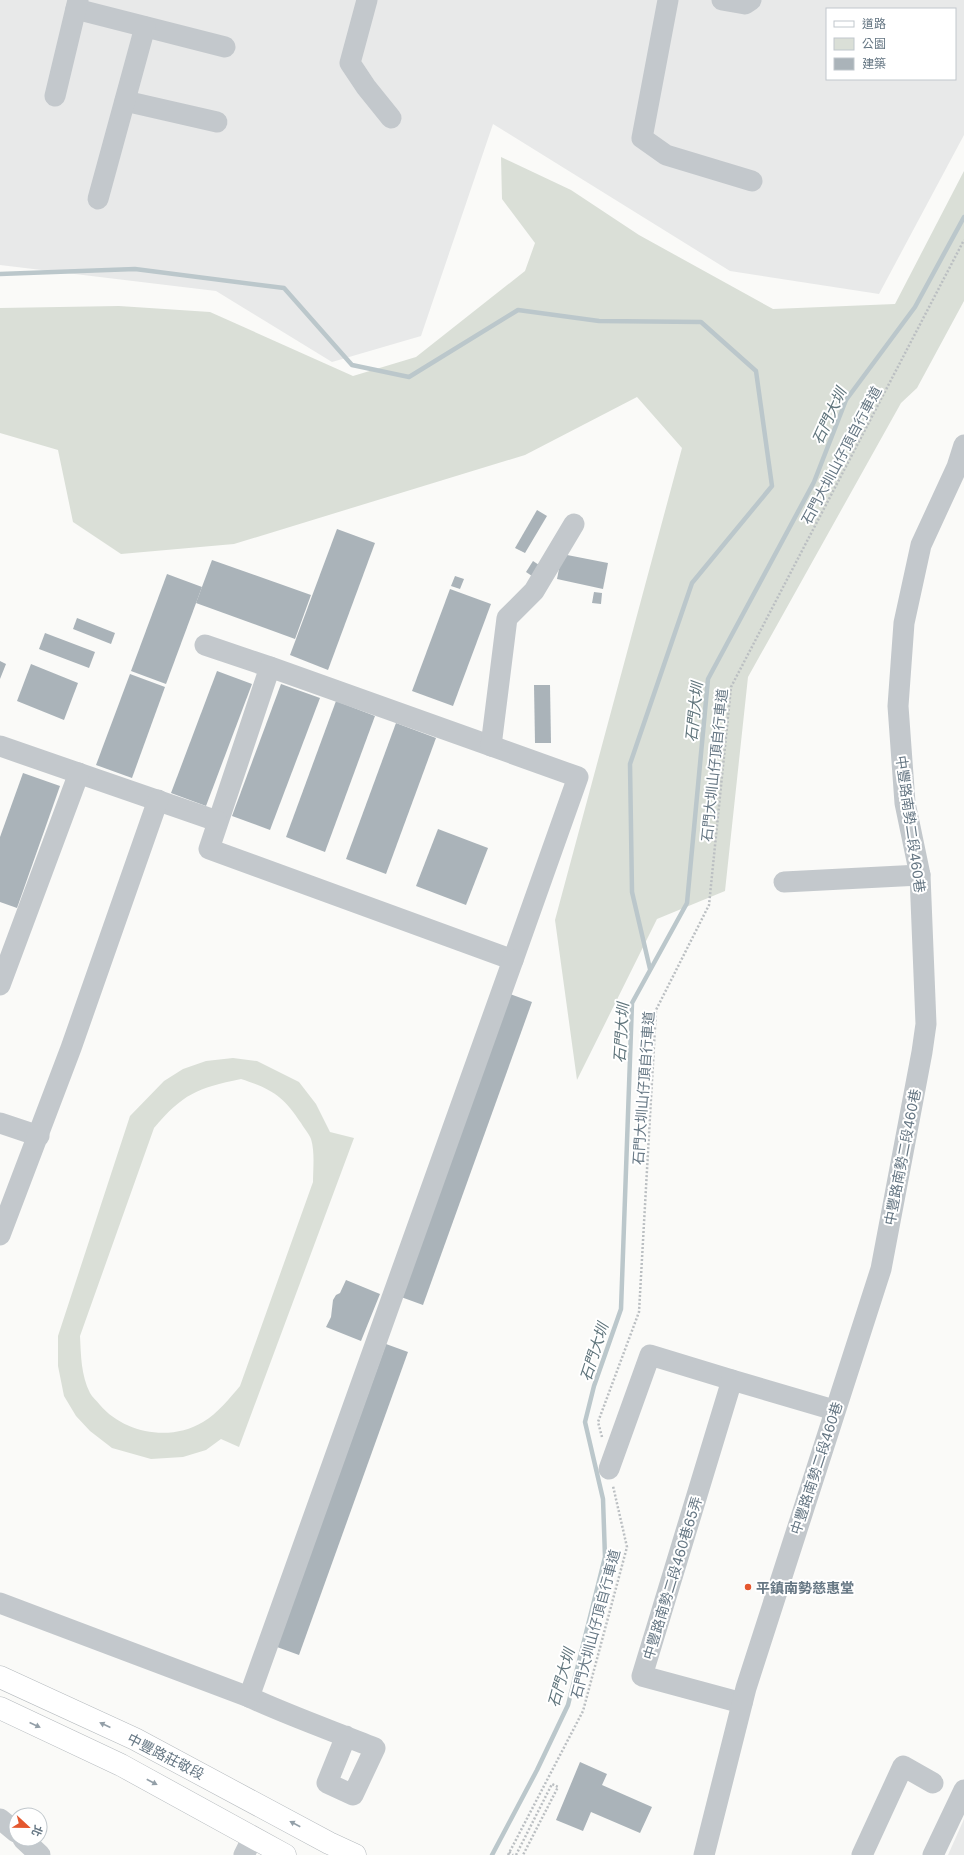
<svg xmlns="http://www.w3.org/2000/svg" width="964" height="1855" font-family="Inter,'Noto Sans TC',sans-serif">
	<rect width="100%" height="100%" fill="#fafaf8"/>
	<g fill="#e8e9e9" fill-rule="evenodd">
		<path d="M 0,0 L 964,0 L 964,135 L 879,294 L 730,271 L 493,124 L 421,336 L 332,362 L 216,291 L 0,265 ZM 827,9 L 955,9 L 955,79 L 827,79 Z"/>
		<polygon points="964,1819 964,1855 948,1855"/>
	</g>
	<g fill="#dadfd7" fill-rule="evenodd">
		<polygon points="501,157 571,190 639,235 773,309 895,304 964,171 964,301 917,388 901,403 748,677 725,891 657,919 577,1080 555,920 682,448 637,397 525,455 234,544 121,554 73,522 58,450 0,433 0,308 119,306 210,312 353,376 416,357 525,271 535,243 502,199"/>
		<path d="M 233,1058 L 257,1061 L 299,1082 L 316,1104 L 330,1132 L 354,1138 L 239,1447 L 221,1439 L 206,1450 L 183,1457 L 151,1459 L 112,1448 L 90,1431 L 76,1416 L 64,1396 L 58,1366 L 58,1336 L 130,1116 L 164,1081 L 183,1069 L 206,1061 ZM 241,1079 C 272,1089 283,1096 301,1123 C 304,1128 309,1134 311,1139 C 315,1152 313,1169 313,1182 L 240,1386 C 229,1399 218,1413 203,1422 C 170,1442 124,1433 100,1405 C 97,1401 92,1397 90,1393 C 81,1375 81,1356 80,1336 L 154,1128 C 183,1094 197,1088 241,1079 Z"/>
	</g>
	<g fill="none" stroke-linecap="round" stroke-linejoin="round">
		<g stroke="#bbc7cb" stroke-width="4.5">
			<polyline points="0,274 135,269 284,288 352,365 409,377 518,310 599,321 701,322 756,371 772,486 692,583 630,764 632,892 650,969"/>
			<polyline points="492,1855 537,1770 568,1705 605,1557 603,1499 585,1422 594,1386 621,1309 632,1003 687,903 708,679 814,482 846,400 915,307 964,217"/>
		</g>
	</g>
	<g fill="#aab3b9">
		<polygon points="537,510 547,516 525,553 515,548"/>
		<polygon points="337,529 375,543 328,670 290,655"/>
		<polygon points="562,554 608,563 603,589 557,579"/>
		<polygon points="212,560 311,595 295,639 196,603"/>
		<polygon points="533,561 539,565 532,576 526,572"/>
		<polygon points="167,574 202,587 166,684 131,671"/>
		<polygon points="455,576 464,579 460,589 451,586"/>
		<polygon points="450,589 491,604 453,706 412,691"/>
		<polygon points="594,592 602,593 601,604 592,603"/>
		<polygon points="77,618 115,633 111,644 73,629"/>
		<polygon points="45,633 95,652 89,668 39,649"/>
		<polygon points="0,661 6,664 0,679"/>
		<polygon points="31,664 78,683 64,720 17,701"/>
		<polygon points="217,671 252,684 206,806 171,793"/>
		<polygon points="130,674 165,687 132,778 96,765"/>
		<polygon points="281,684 320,698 270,830 232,816"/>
		<polygon points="534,685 550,685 551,743 535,743"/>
		<polygon points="336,701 375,716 325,852 286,837"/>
		<polygon points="396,723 436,738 386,874 346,859"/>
		<polygon points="23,773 60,786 17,908 0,902 0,837"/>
		<polygon points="438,829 488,848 466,905 416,886"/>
		<polygon points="510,994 532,1002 423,1305 401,1297"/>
		<polygon points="346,1280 380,1294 361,1341 326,1327 331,1317 333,1300 336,1295 340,1293"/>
		<polygon points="386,1344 408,1352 299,1655 277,1647"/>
		<polygon points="580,1762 607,1774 602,1785 652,1807 640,1833 591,1812 583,1831 556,1820"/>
	</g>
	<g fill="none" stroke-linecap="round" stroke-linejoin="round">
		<g stroke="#b5babe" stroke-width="23">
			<g id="major">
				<polyline points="0,1677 135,1739 329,1843 355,1855"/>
				<polyline points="0,1708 121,1765 285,1855"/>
			</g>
		</g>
		<g stroke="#bbbfc2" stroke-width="2.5" stroke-dasharray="2 2" stroke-linecap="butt">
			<polyline points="602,1437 598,1422 639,1312 656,1010 709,905 731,687 964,240"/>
			<polyline points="509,1852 513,1855"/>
			<polyline points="508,1855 583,1711 627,1547 613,1486"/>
			<polyline points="516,1855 552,1784 558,1787 523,1855"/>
		</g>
		<g stroke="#c3c8cc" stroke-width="21">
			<polyline points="367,0 350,63 366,87 391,118"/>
			<polyline points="668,0 642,138 666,155 752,181"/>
			<polyline points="722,0 745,4 751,0"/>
			<polyline points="76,9 225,47"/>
			<polyline points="55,96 78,0"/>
			<polyline points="125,101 217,122"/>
			<polyline points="98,199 145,27"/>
			<polyline points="205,645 270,667"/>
			<polygon points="270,667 578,777 513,960 209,849"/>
			<polyline points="0,746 217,821"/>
			<polyline points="491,746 507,618 534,591 574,524"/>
			<polyline points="784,882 920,875"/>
			<polyline points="0,985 79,773"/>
			<polyline points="0,1123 39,1136"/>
			<polyline points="0,1235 71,1048 158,800"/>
			<polyline points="609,1469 650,1355 732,1380"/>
			<path d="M 0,1603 L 249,1697 C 290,1716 333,1731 375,1748 L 353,1795 L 327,1783 L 346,1736"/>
			<polyline points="249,1697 513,960"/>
			<polyline points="742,1703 642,1676 732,1380 834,1410"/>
			<polyline points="0,1819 16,1832"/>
			<polyline points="23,1839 40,1855"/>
			<polyline points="244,1855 253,1837"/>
			<polyline points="704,1855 746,1688 881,1269 922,1052 926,1024 920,875 905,803 898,706 904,623 921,545 957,467 964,445"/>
			<polyline points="862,1855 903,1766 933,1783"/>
			<polyline points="933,1855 964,1790"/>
		</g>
		<use href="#major" stroke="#fff" stroke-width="22"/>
	</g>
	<defs><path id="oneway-solid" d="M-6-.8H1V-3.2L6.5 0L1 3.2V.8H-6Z"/></defs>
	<g fill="#939fa8">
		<use href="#oneway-solid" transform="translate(35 1725) rotate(25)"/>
		<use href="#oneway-solid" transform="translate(105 1725) rotate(-155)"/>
		<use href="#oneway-solid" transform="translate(152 1782) rotate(28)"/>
		<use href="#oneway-solid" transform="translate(295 1824) rotate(-152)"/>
	</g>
	<circle fill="#e4572e" stroke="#fff" stroke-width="1.5" cx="748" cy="1587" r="4"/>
	<g text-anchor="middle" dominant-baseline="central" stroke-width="4" stroke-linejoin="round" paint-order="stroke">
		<g font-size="14" fill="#657683" stroke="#fff">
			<text transform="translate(841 455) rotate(-62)">石門大圳山仔頂自行車道</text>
			<text transform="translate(714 765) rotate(-84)">石門大圳山仔頂自行車道</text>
			<text transform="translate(911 824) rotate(82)">中豐路南勢二段460巷</text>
			<text transform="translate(643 1088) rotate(-86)">石門大圳山仔頂自行車道</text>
			<text transform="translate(902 1157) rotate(-79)">中豐路南勢二段460巷</text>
			<text transform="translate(816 1468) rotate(-72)">中豐路南勢二段460巷</text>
			<text transform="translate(672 1578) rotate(-73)">中豐路南勢二段460巷65弄</text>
			<text transform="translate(595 1624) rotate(-75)">石門大圳山仔頂自行車道</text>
			<text transform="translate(166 1756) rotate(27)">中豐路莊敬段</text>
		</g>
		<g font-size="14" font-weight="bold" fill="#657683" stroke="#fff" text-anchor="start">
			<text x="756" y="1587">平鎮南勢慈惠堂</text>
		</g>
		<g font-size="15" font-style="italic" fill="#60757c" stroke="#fff">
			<text transform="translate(829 416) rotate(-65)">石門大圳</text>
			<text transform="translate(694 712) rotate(-84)">石門大圳</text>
			<text transform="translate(621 1033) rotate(-86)">石門大圳</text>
			<text transform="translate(594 1352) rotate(-72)">石門大圳</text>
			<text transform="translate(561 1678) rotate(-74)">石門大圳</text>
		</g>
	</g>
	<rect x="826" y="8" width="130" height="72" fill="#ffffff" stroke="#c1c8cd"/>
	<rect x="834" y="21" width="20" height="6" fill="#ffffff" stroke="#c1c8cd"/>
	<text x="862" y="28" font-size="12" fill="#657683">道路</text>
	<rect x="834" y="38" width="20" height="12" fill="#dadfd7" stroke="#c1c8cd"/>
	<text x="862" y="48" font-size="12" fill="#657683">公園</text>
	<rect x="834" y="58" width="20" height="12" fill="#aab3b9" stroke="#c1c8cd"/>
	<text x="862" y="68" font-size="12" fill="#657683">建築</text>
	<g transform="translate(28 1827) rotate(112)"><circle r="19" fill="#ffffff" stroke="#c1c8cd"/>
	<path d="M0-3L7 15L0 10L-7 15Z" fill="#e4572e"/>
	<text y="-6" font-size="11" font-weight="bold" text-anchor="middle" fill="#657683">北</text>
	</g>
</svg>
